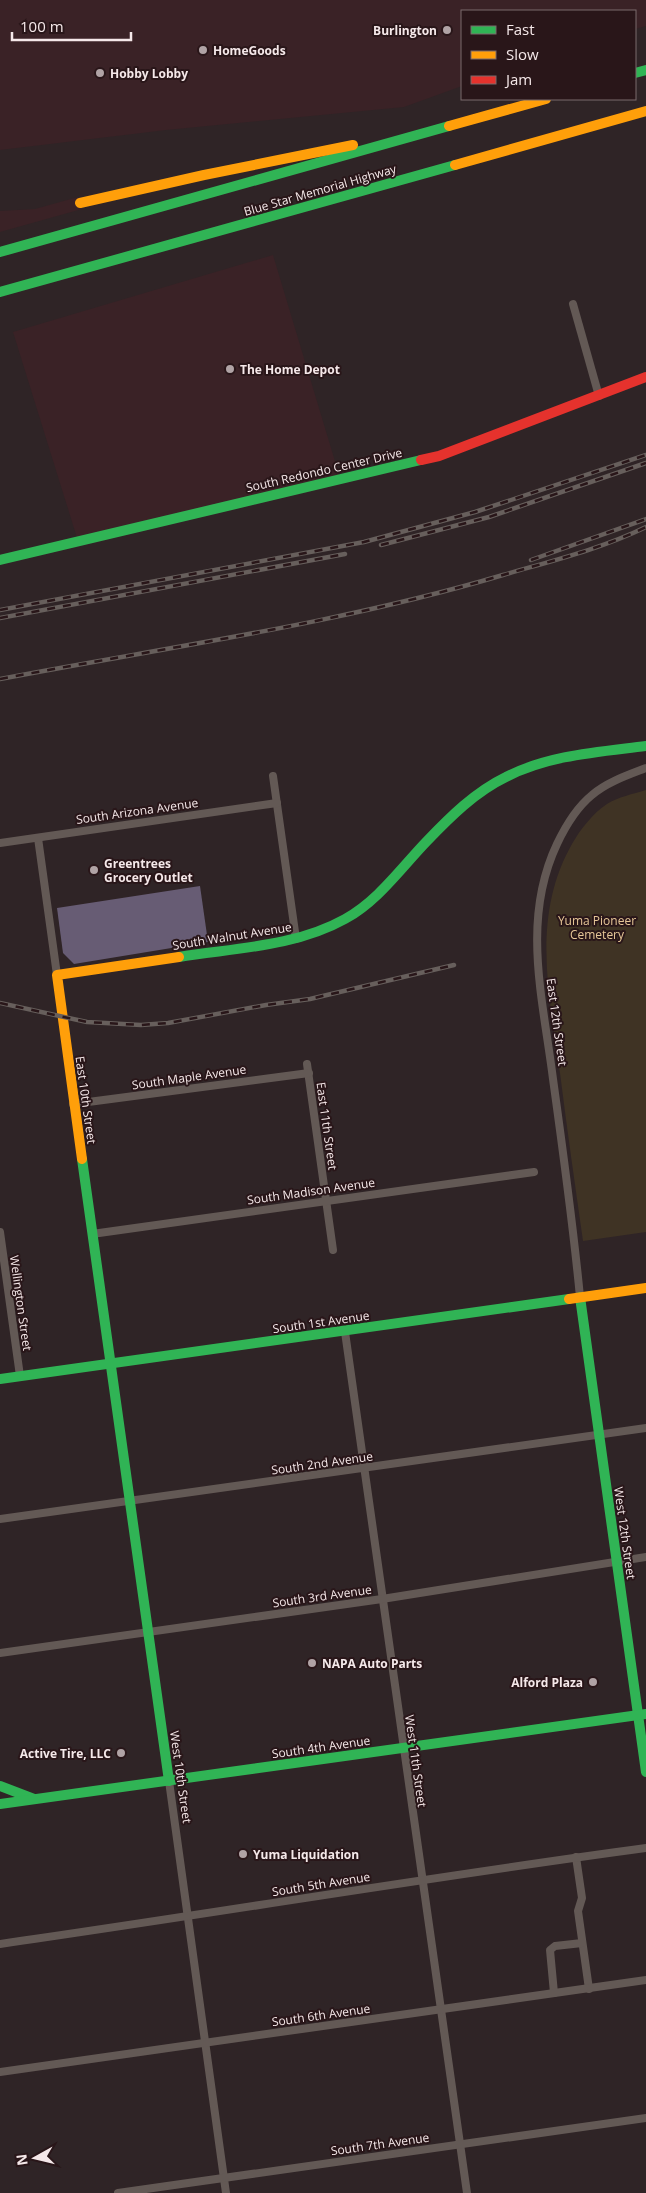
<svg xmlns="http://www.w3.org/2000/svg" width="646" height="2193" font-family="'Open Sans',sans-serif">
	<rect width="100%" height="100%" fill="#2f2426"/>
	<g fill="#3a2226">
		<polygon points="0,0 646,0 646,26 635,29 635,11 462,11 462,86 404,107 166,130 0,150"/>
		<polygon points="78,197 82,209 0,232 0,211 35,209"/>
		<polygon points="273,255 340,478 78,541 13,332"/>
	</g>
	<path fill="#3f3324" d="M 646,790 L 646,1232 L 583,1241 C 575,1185 567,1129 560,1073 C 549,995 531,916 572,844 C 580,830 593,813 607,804 C 618,797 633,794 646,790 Z"/>
	<polygon fill="#675c74" points="200,886 208,942 74,964 63,953 57,908"/>
	<g fill="none" stroke-linecap="round" stroke-linejoin="round">
		<g stroke="#635955" stroke-width="8">
			<polyline points="573,304 599,396"/>
			<polyline points="273,776 296,939"/>
			<polyline points="38,838 57,975"/>
			<polyline points="0,843 277,803"/>
			<polyline points="307,1064 333,1250"/>
			<polyline points="73,1104 309,1073"/>
			<polyline points="0,1232 20,1376"/>
			<polyline points="92,1234 534,1172"/>
			<path d="M 580,1297 C 573,1224 563,1151 553,1079 C 543,999 521,920 557,844 C 566,825 576,808 592,795 C 607,782 628,775 646,768"/>
			<polyline points="345,1332 467,2193"/>
			<polyline points="0,1519 646,1428"/>
			<polyline points="0,1653 382,1599 646,1557"/>
			<polyline points="169,1781 226,2193"/>
			<polyline points="576,1857 582,1898 578,1911 589,1989"/>
			<path d="M 0,1944 C 216,1913 430,1877 646,1848"/>
			<polyline points="554,1993 550,1950 555,1946 582,1943"/>
			<polyline points="0,2072 646,1980"/>
			<polyline points="118,2193 646,2118"/>
		</g>
		<g stroke="#30b455" stroke-width="10">
			<polyline points="635,73 646,70"/>
			<polyline points="0,252 449,126"/>
			<polyline points="0,292 455,165"/>
			<polyline points="0,560 421,460"/>
			<path d="M 179,957 C 234,948 295,947 345,919 C 378,901 401,868 427,841 C 450,817 475,792 506,777 C 549,755 599,752 646,746"/>
			<polyline points="82,1159 169,1781"/>
			<polyline points="580,1297 646,1772"/>
			<polyline points="0,1379 569,1299"/>
			<polyline points="0,1786 34,1799"/>
			<polyline points="0,1804 646,1714"/>
		</g>
		<g stroke="#ff9f0a" stroke-width="10">
			<polyline points="449,126 546,99"/>
			<polyline points="455,165 646,111"/>
			<polyline points="80,203 204,175 353,145"/>
			<polyline points="82,1159 57,975 179,957"/>
			<polyline points="569,1299 646,1288"/>
		</g>
		<polyline stroke="#e5322d" stroke-width="10" points="421,460 439,456 646,377"/>
		<g stroke="#675f5c" stroke-width="4.5">
			<g id="rail">
				<polyline points="381,545 489,517 646,463"/>
				<polyline points="531,560 646,519"/>
				<polyline points="0,610 364,542 475,512 646,455"/>
				<polyline points="0,618 345,554"/>
				<path d="M 0,679 C 168,647 338,624 503,575 C 551,561 601,549 646,527"/>
				<polyline points="0,1003 87,1022 141,1025 168,1023 266,1005 310,999 454,965"/>
			</g>
		</g>
		<use href="#rail" stroke="#291619" stroke-width="2.5" stroke-dasharray="8" stroke-linecap="butt"/>
	</g>
	<g fill="#b0a3a5" stroke="#291619" stroke-width="2">
		<circle cx="447" cy="30" r="5"/>
		<circle cx="203" cy="50" r="5"/>
		<circle cx="100" cy="73" r="5"/>
		<circle cx="230" cy="369" r="5"/>
		<circle cx="94" cy="870" r="5"/>
		<circle cx="312" cy="1663" r="5"/>
		<circle cx="593" cy="1682" r="5"/>
		<circle cx="121" cy="1753" r="5"/>
		<circle cx="243" cy="1854" r="5"/>
	</g>
	<g text-anchor="middle" dominant-baseline="central" stroke-width="4" stroke-linejoin="round" paint-order="stroke">
		<g font-size="12" font-weight="bold" fill="#f5e8e9" stroke="#291619" text-anchor="start">
			<text x="437" y="30" text-anchor="end">Burlington</text>
			<text x="213" y="50">HomeGoods</text>
			<text x="110" y="73">Hobby Lobby</text>
			<text x="240" y="369">The Home Depot</text>
			<text x="104" y="863">Greentrees<tspan x="104" dy="14">Grocery Outlet</tspan></text>
			<text x="322" y="1663">NAPA Auto Parts</text>
			<text x="583" y="1682" text-anchor="end">Alford Plaza</text>
			<text x="111" y="1753" text-anchor="end">Active Tire, LLC</text>
			<text x="253" y="1854">Yuma Liquidation</text>
		</g>
		<g font-size="12" fill="#f5e8e9" stroke="#291619">
			<text transform="translate(320 190) rotate(-16)">Blue Star Memorial Highway</text>
			<text transform="translate(324 470) rotate(-13)">South Redondo Center Drive</text>
			<text transform="translate(137 811) rotate(-8)">South Arizona Avenue</text>
			<text transform="translate(232 936) rotate(-9)">South Walnut Avenue</text>
			<text transform="translate(557 1022) rotate(82)">East 12th Street</text>
			<text transform="translate(189 1077) rotate(-8)">South Maple Avenue</text>
			<text transform="translate(86 1100) rotate(82)">East 10th Street</text>
			<text transform="translate(327 1126) rotate(82)">East 11th Street</text>
			<text transform="translate(311 1191) rotate(-8)">South Madison Avenue</text>
			<text transform="translate(21 1303) rotate(82)">Wellington Street</text>
			<text transform="translate(321 1322) rotate(-8)">South 1st Avenue</text>
			<text transform="translate(322 1463) rotate(-8)">South 2nd Avenue</text>
			<text transform="translate(625 1533) rotate(82)">West 12th Street</text>
			<text transform="translate(322 1596) rotate(-8)">South 3rd Avenue</text>
			<text transform="translate(321 1747) rotate(-8)">South 4th Avenue</text>
			<text transform="translate(416 1761) rotate(82)">West 11th Street</text>
			<text transform="translate(181 1777) rotate(82)">West 10th Street</text>
			<text transform="translate(321 1884) rotate(-9)">South 5th Avenue</text>
			<text transform="translate(321 2015) rotate(-8)">South 6th Avenue</text>
			<text transform="translate(380 2144) rotate(-8)">South 7th Avenue</text>
		</g>
		<g font-size="12" fill="#e7c798" stroke="#291619">
			<text x="597" y="920">Yuma Pioneer<tspan x="597" dy="14">Cemetery</tspan></text>
		</g>
	</g>
	<rect x="461" y="10" width="175" height="90" fill="#291619" stroke="#7b6a6c"/>
	<rect x="471" y="26" width="25" height="8" fill="#30b455" stroke="#7b6a6c"/>
	<text x="506" y="35" font-size="15" fill="#f5e8e9">Fast</text>
	<rect x="471" y="51" width="25" height="8" fill="#ff9f0a" stroke="#7b6a6c"/>
	<text x="506" y="60" font-size="15" fill="#f5e8e9">Slow</text>
	<rect x="471" y="76" width="25" height="8" fill="#e5322d" stroke="#7b6a6c"/>
	<text x="506" y="85" font-size="15" fill="#f5e8e9">Jam</text>
	<g transform="translate(35 2158) rotate(262)" stroke="#291619" stroke-width="4" paint-order="stroke">
	<path d="M0-4L9 19L0 12L-9 19Z" fill="#f5e8e9"/>
	<text y="-8" font-size="14" font-weight="bold" text-anchor="middle" fill="#f5e8e9">N</text>
	</g>
	<path d="M12 32v8h119v-8" fill="none" stroke="#f5e8e9" stroke-width="2.5"/>
	<text x="20" y="32" font-size="15" fill="#f5e8e9" stroke="#291619" stroke-width="4" paint-order="stroke">100 m</text>
</svg>
